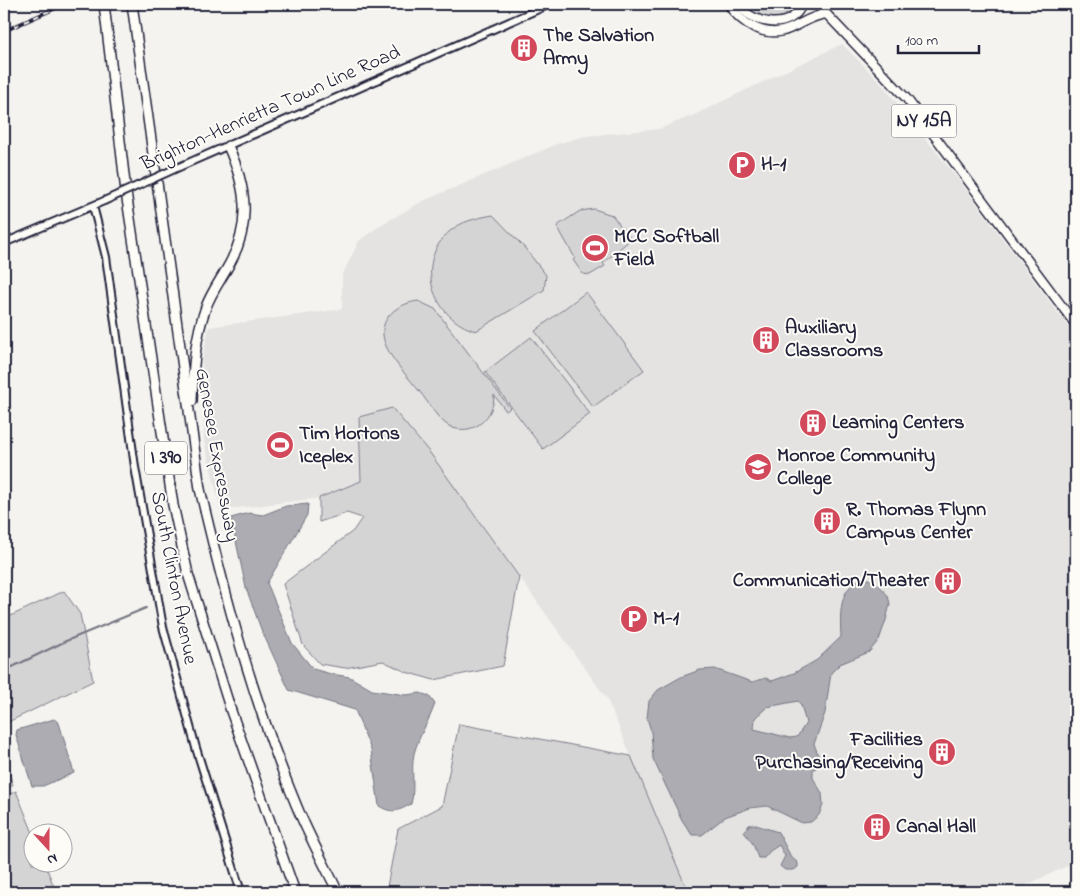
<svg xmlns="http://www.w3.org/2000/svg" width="1080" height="896" font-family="'Indie Flower',sans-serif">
	<rect width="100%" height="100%" fill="#f4f3ef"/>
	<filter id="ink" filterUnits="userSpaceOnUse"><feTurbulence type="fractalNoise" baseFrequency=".02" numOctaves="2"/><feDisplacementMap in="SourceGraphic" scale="10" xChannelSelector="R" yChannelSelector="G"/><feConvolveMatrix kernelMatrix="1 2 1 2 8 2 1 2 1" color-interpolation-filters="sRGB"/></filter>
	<g filter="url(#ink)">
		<polygon fill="#e4e3e2" points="842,44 879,81 959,180 1076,337 1076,862 1011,892 688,892 607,699 430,453 319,498 221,510 204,441 202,359 209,327 342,309 342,275 359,241 379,226 423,201 557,144 585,136 659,129 694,115"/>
		<g fill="#d5d4d5" stroke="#7c7b88">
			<path d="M 741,4 L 794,4 L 794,8 C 779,26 756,18 741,4 Z"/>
			<polygon points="594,209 612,215 631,239 603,263 605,266 590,275 583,274 573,260 575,258 557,226 580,211"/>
			<path d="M 493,215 L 523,246 L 546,275 L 544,290 L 476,331 C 433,319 413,263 450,231 C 462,221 477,218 493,215 Z"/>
			<polygon points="586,292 644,370 593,407 535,331"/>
			<path d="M 418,301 L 435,309 L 510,408 L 506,411 L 494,395 C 494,416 476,435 453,428 C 439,423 429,403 420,392 C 409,378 393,362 386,346 C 375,321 395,304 418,301 Z"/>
			<polygon points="531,337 590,414 543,449 485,372"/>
			<polygon points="392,408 430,453 519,577 503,666 434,680 406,672 383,661 345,668 320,664 303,645 283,584 353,531 362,518 347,513 319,522 319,498 361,481 359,417"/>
			<polygon points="64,591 80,614 93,681 4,724 4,619"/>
			<polygon points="459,724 631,756 688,892 386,892 398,829 442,806"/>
			<polygon points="4,758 13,785 4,789"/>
			<polygon points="16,791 33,833 32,864 45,864 56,892 4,892 4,797"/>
		</g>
		<g fill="#acacb2" stroke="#757582" fill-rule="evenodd">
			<path d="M 308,504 L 307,515 L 267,583 L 292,643 L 313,669 L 331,674 L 350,677 L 372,690 L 406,695 L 420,693 L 429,696 L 435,704 C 430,719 421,732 416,747 C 409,765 416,786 411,804 C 399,811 392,814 379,806 L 371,750 L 355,710 L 289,690 L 261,629 L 246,588 L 231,518 L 249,513 L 263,515 L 286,506 Z"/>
			<path d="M 862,579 L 869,579 L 879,585 L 888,596 L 890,604 L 886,620 L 879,640 L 869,652 L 840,664 L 831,673 L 825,713 L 814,744 L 819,757 L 824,759 L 823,762 L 813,770 L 813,778 L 822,793 L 823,805 L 819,815 L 811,822 L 802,823 L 767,806 L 750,808 L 725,817 L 702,835 L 692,835 L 682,820 L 653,759 L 651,731 L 647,718 L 649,701 L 658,690 L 681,677 L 700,670 L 715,669 L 752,682 L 766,678 L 772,681 L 794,673 L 817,660 L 841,637 C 840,616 838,587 862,579 ZM 798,701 L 801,705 L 806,723 L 797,737 L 790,738 L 754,729 L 755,718 L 767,707 Z"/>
			<polygon points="54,719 59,723 74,773 43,786 32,786 16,735 17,730"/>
			<polygon points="753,824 778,832 791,857 798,863 798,867 794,870 785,870 780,866 785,856 779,845 770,851 764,858 758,858 753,844 744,832 749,825"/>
		</g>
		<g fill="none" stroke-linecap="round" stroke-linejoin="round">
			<polyline stroke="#757582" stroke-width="2" points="4,671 66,641 146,608"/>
			<g stroke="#22223b" stroke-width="10">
				<g id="tertiary">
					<polyline points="179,167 550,4"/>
					<polyline points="93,206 106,257 135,467 163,627 196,748 241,892"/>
					<polyline points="4,243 104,201"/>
				</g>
			</g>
			<g stroke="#22223b" stroke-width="11">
				<g id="primary">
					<path d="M 728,4 C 741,24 766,39 789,29 C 803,23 811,16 826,14"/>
					<path d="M 738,4 C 752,25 792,32 802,4"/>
					<polyline points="817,4 907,99 1076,325"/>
				</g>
			</g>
			<g stroke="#22223b" stroke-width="12">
				<g id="motorway">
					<polyline points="104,4 126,192 173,505 188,574 231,711 295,892"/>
					<path d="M 132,4 L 200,489 C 225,597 254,704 297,807 C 309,836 324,864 338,892"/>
					<path d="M 192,401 C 193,369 195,337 206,307 C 212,291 222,278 230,263 C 252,223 246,186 228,146"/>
				</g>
			</g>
			<use href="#tertiary" stroke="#fdfcf7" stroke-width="6"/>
			<use href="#primary" stroke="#fdfcf7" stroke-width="8"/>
			<use href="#motorway" stroke="#fdfcf7" stroke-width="9"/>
			<g stroke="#22223b" stroke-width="4">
				<polyline id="rail" points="4,31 65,4"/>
			</g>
			<use href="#rail" stroke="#fdfcf7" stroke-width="2" stroke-dasharray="5.5" stroke-linecap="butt"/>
			<g stroke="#22223b" stroke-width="10" stroke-linecap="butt">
				<polyline id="tertiary-bridge" points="104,201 179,167"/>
			</g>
			<use href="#tertiary-bridge" stroke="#fdfcf7" stroke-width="6"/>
		</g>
	</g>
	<defs>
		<g id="building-disc" transform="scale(1.4375)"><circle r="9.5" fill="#d1495b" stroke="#fdfcf7"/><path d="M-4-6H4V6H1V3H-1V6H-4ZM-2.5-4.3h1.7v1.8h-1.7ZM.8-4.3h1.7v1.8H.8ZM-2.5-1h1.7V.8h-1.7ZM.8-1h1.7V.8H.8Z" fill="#fff"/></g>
		<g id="parking-disc" transform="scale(1.4375)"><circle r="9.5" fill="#d1495b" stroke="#fdfcf7"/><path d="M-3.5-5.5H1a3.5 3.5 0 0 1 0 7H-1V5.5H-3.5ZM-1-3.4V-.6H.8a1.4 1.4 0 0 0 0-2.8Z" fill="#fff"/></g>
		<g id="stadium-disc" transform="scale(1.4375)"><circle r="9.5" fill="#d1495b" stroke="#fdfcf7"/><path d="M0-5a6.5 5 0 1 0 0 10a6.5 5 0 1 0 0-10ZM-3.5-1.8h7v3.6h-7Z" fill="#fff"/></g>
		<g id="university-disc" transform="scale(1.4375)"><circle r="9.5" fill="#d1495b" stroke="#fdfcf7"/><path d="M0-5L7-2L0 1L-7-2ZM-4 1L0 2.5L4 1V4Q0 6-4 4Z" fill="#fff"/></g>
	</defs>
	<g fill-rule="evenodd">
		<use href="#building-disc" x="524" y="48"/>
		<use href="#parking-disc" x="742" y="165"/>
		<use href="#stadium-disc" x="595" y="248"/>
		<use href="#building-disc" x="766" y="340"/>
		<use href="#building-disc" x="813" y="423"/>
		<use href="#stadium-disc" x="280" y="445"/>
		<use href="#university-disc" x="758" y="467"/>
		<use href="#building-disc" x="827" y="521"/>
		<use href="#building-disc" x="948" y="581"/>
		<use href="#parking-disc" x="634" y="619"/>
		<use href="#building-disc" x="942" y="752"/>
		<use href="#building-disc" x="877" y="827"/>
	</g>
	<g text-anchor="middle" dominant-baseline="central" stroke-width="4" stroke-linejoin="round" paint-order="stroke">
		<g fill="#fdfcf7" stroke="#646373" stroke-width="1">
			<rect x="891.5" y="104.5" width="65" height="33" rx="4"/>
			<rect x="145" y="441.5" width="42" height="33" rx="4"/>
		</g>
		<g font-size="19" font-weight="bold" fill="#22223b">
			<text x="924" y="121">NY 15A</text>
			<text x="166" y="458">I 390</text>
		</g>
		<g font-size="20" font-weight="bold" fill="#22223b" stroke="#fdfcf7" text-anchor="start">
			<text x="543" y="36">The Salvation<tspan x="543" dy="23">Army</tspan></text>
			<text x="761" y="165">H-1</text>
			<text x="614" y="237">MCC Softball<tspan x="614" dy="23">Field</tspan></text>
			<text x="785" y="328">Auxiliary<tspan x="785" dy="23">Classrooms</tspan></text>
			<text x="832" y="423">Learning Centers</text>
			<text x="299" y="434">Tim Hortons<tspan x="299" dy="23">Iceplex</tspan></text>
			<text x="777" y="456">Monroe Community<tspan x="777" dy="23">College</tspan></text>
			<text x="846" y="510">R. Thomas Flynn<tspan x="846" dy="23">Campus Center</tspan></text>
			<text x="929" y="581" text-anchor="end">Communication/Theater</text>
			<text x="653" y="619">M-1</text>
			<text x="923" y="740" text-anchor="end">Facilities<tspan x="923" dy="23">Purchasing/Receiving</tspan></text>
			<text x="896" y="827">Canal Hall</text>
		</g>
		<g font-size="20" fill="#22223b" stroke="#fdfcf7">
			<text transform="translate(271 109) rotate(-24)">Brighton-Henrietta Town Line Road</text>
			<text transform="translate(216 455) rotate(80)">Genesee Expressway</text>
			<text transform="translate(173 578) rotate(79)">South Clinton Avenue</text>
		</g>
	</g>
	<rect width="1080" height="896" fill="none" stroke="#fdfcf7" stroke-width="20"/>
	<rect x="10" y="10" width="1060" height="876" fill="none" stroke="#22223b" stroke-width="2" filter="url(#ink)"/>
	<g transform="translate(48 848) rotate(159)"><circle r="24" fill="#fdfcf7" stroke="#a5a5ac"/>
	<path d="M0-4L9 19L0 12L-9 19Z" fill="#d1495b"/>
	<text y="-8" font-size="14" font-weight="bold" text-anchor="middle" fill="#22223b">N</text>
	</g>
	<path d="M898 45v8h81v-8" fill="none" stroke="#22223b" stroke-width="2.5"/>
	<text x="905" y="45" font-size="15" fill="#22223b" stroke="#fdfcf7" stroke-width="4" paint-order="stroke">100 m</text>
</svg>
